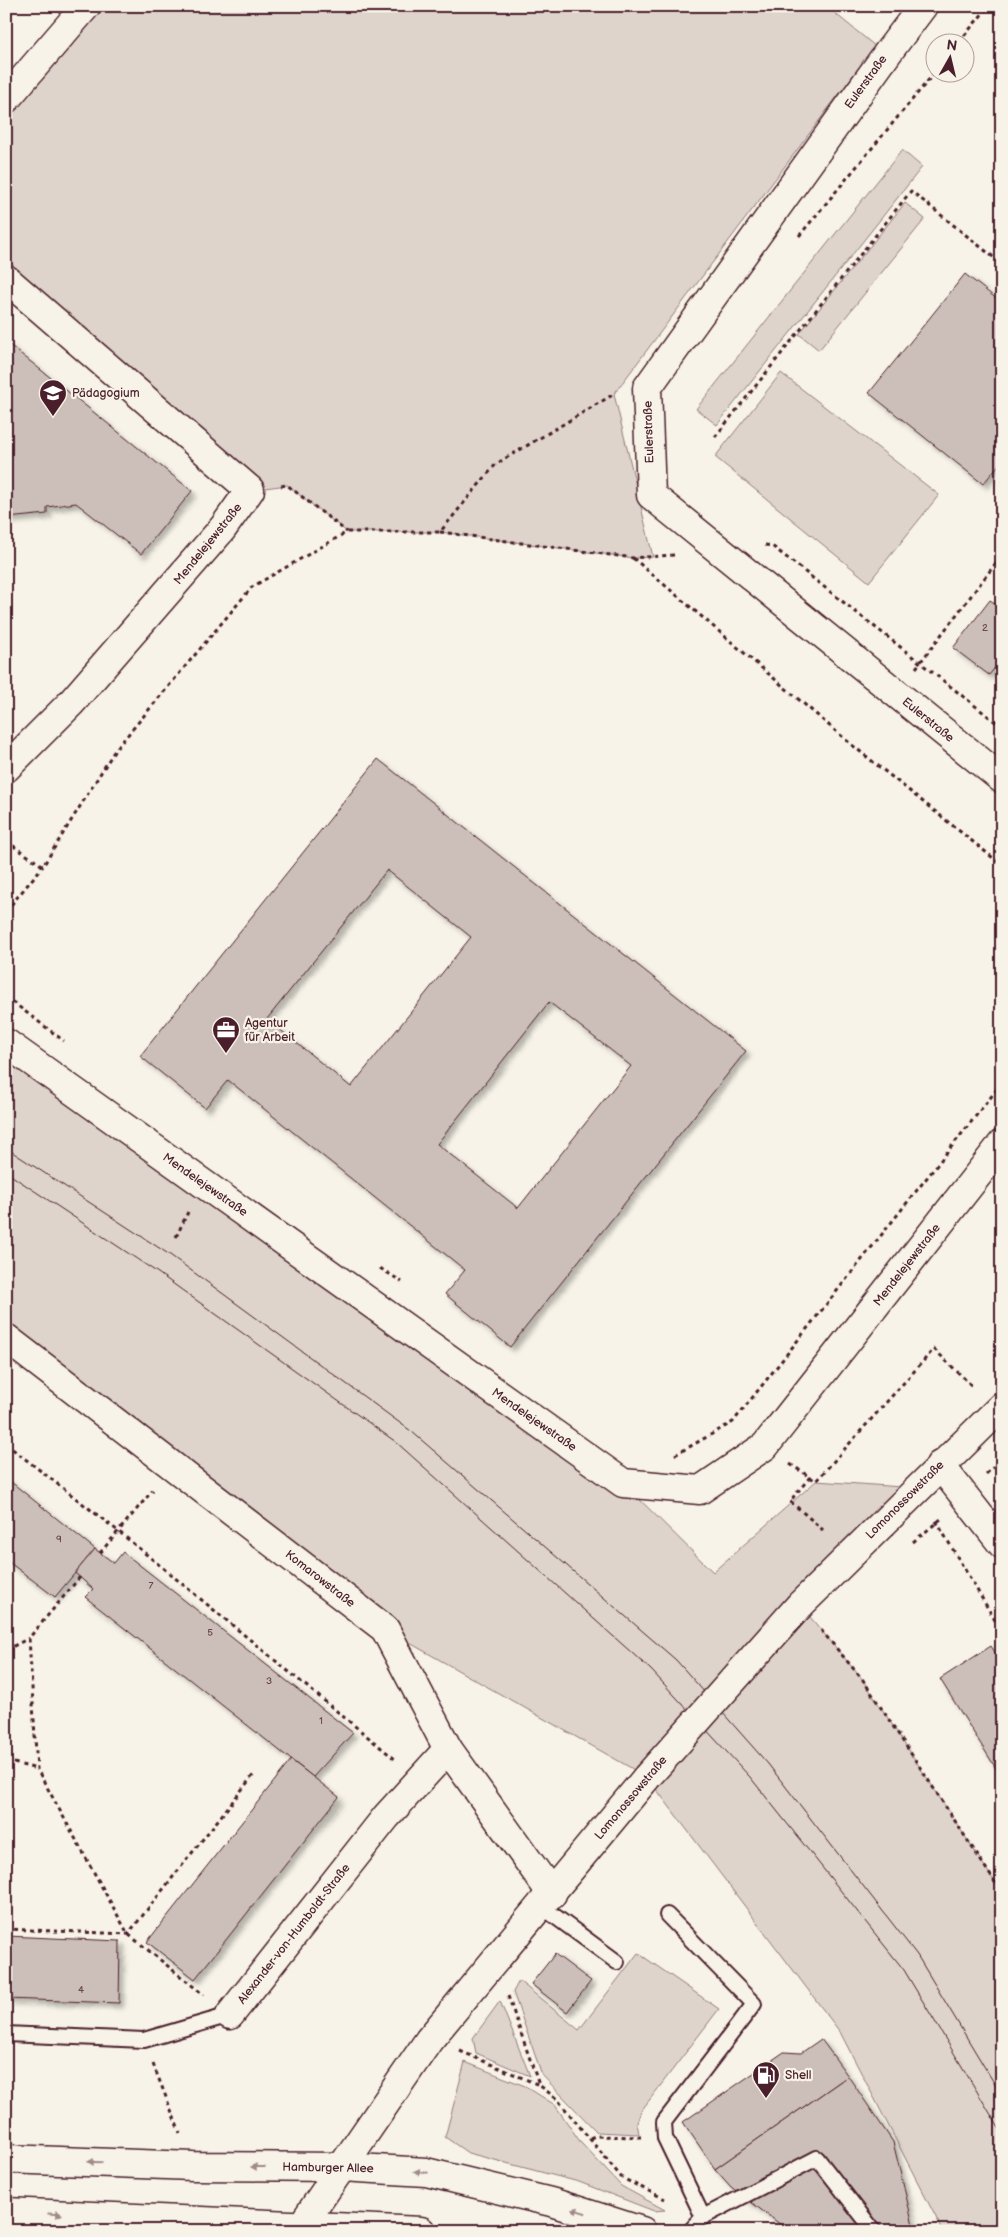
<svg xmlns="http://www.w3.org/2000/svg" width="1008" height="2237" font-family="'Balsamiq Sans',sans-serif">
	<defs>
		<filter id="shadow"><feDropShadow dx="4.5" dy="4.5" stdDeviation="2.5" flood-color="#0004"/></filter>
	</defs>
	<rect width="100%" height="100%" fill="#f7f3e8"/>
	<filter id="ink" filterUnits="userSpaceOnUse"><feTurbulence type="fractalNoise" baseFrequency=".02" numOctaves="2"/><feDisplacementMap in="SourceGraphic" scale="10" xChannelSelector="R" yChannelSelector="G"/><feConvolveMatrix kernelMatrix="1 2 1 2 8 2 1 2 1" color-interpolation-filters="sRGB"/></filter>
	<g filter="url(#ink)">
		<g fill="#ded4cc" stroke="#947a7c">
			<polygon points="86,6 826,6 875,46 614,394 653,557 633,558 440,532 347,532 287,485 250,490 6,279 6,99"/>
			<polygon points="902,150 922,167 717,425 696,409"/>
			<polygon points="905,203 925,219 819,350 799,334"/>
			<polygon points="781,373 939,495 869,582 715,457"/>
			<polygon points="6,1043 623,1483 713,1572 816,1481 916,1488 800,1605 863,1680 1002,1893 1002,2231 943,2231 840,2032 647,1777 385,1629 6,1338"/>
			<polygon points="638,1953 719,2009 641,2111 637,2123 639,2134 597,2132 542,2075 513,1992 519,1981 579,2030"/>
			<polygon points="500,2001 530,2076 476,2053 473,2038"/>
			<polygon points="465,2062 525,2086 555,2105 581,2143 621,2186 665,2210 654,2211 579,2182 468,2153 445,2137"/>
		</g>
		<g fill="#ccbfb9" stroke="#4a1f2b" fill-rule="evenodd" filter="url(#shadow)">
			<polygon points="965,274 1002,303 1002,461 983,484 869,393"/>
			<polygon points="6,342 192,491 141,554 76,503 47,507 47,514 7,518"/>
			<polygon points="990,600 1002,608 1002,659 989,675 953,648"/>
			<path d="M 378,759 L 746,1051 L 510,1347 L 445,1294 L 465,1270 L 228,1080 L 205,1108 L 140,1056 ZM 387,870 L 471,937 L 351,1087 L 267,1019 ZM 549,1002 L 631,1066 L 518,1208 L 437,1144 Z"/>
			<polygon points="6,1478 95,1549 55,1597 6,1560"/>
			<polygon points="95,1549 114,1563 123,1552 353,1733 313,1777 85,1597 93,1589 75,1573"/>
			<polygon points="991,1646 1002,1663 1002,1778 940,1679"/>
			<polygon points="291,1760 339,1797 195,1979 147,1942"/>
			<polygon points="6,1936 120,1941 119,2003 6,1999"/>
			<polygon points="555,1954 591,1981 567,2012 531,1984"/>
			<polygon points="821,2039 848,2076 715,2169 683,2122 784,2052 801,2053"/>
			<polygon points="848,2076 893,2142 914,2229 912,2231 789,2231 731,2187 715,2169"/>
		</g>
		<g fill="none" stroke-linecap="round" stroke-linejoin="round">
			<g stroke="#4a1f2b" stroke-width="18">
				<g id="lane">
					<polyline points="541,1906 617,1962"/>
					<polyline points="667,1915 754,2004 664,2122 665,2138 703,2217"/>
					<polyline points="6,2034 144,2040 230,2015"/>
					<polyline points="690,2231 703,2217 817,2158 874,2231"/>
				</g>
			</g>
			<g stroke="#4a1f2b" stroke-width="31">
				<g id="street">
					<polyline points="923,6 889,51 647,388 651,495 1002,779"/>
					<polyline points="6,99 86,6"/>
					<polyline points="6,279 250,490 223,528 71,703 6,768"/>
					<polyline points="6,1043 623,1483 700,1490 765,1446 1002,1144"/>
					<polyline points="6,1338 385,1629 448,1749 552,1894"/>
					<polyline points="940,1465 1002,1544"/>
					<polyline points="800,1605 1002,1406"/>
					<polyline points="230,2015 386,1817 448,1749"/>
					<polyline points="298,2231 429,2040 647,1777"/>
				</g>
			</g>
			<g stroke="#4a1f2b" stroke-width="31">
				<g id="secondary">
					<polyline points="6,2159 193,2166 341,2167 426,2172 551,2202 642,2231"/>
					<polyline points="6,2212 421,2231"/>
				</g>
			</g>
			<g stroke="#4a1f2b" stroke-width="3" stroke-dasharray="4 4" stroke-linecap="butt">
				<polyline points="959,42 989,6"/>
				<polyline points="799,236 936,71"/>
				<polyline points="715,437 911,191 1002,264"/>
				<polyline points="281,486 287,485 347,532"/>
				<polyline points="440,532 633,558 674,555"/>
				<polyline points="765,545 772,546 1002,727"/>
				<polyline points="633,558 852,745 1002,865"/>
				<polyline points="6,668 10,664"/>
				<polyline points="916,668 1002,555"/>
				<polyline points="6,841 43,866 115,750 252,587 347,532 440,532 496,464 614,394"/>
				<polyline points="6,911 43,866"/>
				<polyline points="6,997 64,1041"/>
				<polyline points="176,1237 188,1212"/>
				<polyline points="380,1268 402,1282"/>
				<polyline points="6,1444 118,1531 396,1760"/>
				<polyline points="675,1455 733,1422 1002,1083"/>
				<polyline points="790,1464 816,1481 934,1349 974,1388"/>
				<polyline points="986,1474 1002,1459"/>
				<polyline points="810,1477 790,1501 823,1530"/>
				<polyline points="936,1521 1002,1632"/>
				<polyline points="913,1542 941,1519"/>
				<polyline points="100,1553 153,1490"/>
				<polyline points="80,1577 29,1638 37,1769 128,1934 204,1995"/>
				<polyline points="821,1630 863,1680 1002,1893"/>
				<polyline points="6,1650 29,1638"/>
				<polyline points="6,1761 37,1769"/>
				<polyline points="6,1929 128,1934 255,1773"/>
				<polyline points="508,1996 539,2085"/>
				<polyline points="460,2051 539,2085 557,2099 622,2178 665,2199"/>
				<polyline points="153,2064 180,2133"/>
				<polyline points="590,2138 595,2136 641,2137"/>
			</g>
			<use href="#lane" stroke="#f7f3e8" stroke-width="14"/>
			<use href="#street" stroke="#f7f3e8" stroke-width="28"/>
			<use href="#secondary" stroke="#f7f3e8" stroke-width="28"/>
			<g stroke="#4a1f2b" stroke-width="1">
				<polyline points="6,1148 170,1255 411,1431 676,1660 768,1764 917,1955 1002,2096"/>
				<polyline points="6,1172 158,1273 396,1442 651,1670 750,1777 904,1970 1002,2133"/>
			</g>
			<g stroke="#4a1f2b" stroke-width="31" stroke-linecap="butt">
				<polyline id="street-bridge" points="647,1777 800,1605"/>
			</g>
			<use href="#street-bridge" stroke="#f7f3e8" stroke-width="28"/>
		</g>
		<defs><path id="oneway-solid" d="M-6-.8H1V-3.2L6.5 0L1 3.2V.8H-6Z" transform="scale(1.25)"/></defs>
		<g fill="#a0898a">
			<use href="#oneway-solid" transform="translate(95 2162) rotate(-178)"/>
			<use href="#oneway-solid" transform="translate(258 2167) rotate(-180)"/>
			<use href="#oneway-solid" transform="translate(421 2172) rotate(-174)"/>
			<use href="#oneway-solid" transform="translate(579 2211) rotate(-162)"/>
			<use href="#oneway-solid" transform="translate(55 2214) rotate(3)"/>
		</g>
	</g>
	<defs>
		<g id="school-pin" transform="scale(1.4375)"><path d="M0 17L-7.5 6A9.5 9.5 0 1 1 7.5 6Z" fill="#4a1f2b" stroke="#f7f3e8"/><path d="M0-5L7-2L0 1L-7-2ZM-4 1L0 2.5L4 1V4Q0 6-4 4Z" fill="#fff"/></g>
		<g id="office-pin" transform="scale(1.4375)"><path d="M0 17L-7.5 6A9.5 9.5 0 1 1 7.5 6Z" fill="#4a1f2b" stroke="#f7f3e8"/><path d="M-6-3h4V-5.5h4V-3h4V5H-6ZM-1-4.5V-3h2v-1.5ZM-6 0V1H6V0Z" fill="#fff"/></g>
		<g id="fuel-pin" transform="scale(1.4375)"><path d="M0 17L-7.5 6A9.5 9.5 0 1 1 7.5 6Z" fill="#4a1f2b" stroke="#f7f3e8"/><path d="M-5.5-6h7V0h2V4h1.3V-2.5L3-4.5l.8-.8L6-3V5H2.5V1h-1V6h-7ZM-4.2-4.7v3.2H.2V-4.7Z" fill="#fff"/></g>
	</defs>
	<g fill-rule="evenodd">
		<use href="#school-pin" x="53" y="393"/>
		<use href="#office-pin" x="226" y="1030"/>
		<use href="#fuel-pin" x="766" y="2075"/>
	</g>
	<g text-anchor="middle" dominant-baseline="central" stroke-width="4.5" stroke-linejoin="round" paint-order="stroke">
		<g font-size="10" fill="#6a474e">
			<text x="985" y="628">2</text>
			<text x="59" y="1539">9</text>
			<text x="151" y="1586">7</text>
			<text x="210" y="1633">5</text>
			<text x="269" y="1681">3</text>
			<text x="321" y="1721">1</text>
			<text x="81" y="1990">4</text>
		</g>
		<g font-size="12" fill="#4a1f2b" stroke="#f7f3e8">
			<text transform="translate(866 82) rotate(-54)">Eulerstraße</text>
			<text transform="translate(649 432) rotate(-92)">Eulerstraße</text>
			<text transform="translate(208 544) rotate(-51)">Mendelejewstraße</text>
			<text transform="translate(928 720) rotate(39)">Eulerstraße</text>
			<text transform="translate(205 1185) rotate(35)">Mendelejewstraße</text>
			<text transform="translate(907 1265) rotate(-52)">Mendelejewstraße</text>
			<text transform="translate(534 1420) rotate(35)">Mendelejewstraße</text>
			<text transform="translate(905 1500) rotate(-45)">Lomonossowstraße</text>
			<text transform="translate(320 1579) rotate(38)">Komarowstraße</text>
			<text transform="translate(631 1798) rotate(-50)">Lomonossowstraße</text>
			<text transform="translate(294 1934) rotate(-52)">Alexander-von-Humboldt-Straße</text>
			<text transform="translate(328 2168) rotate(1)">Hamburger Allee</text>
		</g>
		<g font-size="12" fill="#4a1f2b" stroke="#f7f3e8" text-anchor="start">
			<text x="72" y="393">Pädagogium</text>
			<text x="245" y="1023">Agentur<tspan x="245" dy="14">für Arbeit</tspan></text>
			<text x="785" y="2075">Shell</text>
		</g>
	</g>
	<rect width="1008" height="2237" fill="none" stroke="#f7f3e8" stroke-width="25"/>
	<rect x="12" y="12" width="983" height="2212" fill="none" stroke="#4a1f2b" stroke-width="2" filter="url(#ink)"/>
	<g transform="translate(950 58) rotate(8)"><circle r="24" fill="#f7f3e8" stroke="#b29e9c"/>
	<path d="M0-4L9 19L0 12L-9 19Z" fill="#4a1f2b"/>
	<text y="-8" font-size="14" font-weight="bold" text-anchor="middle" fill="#4a1f2b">N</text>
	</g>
</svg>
